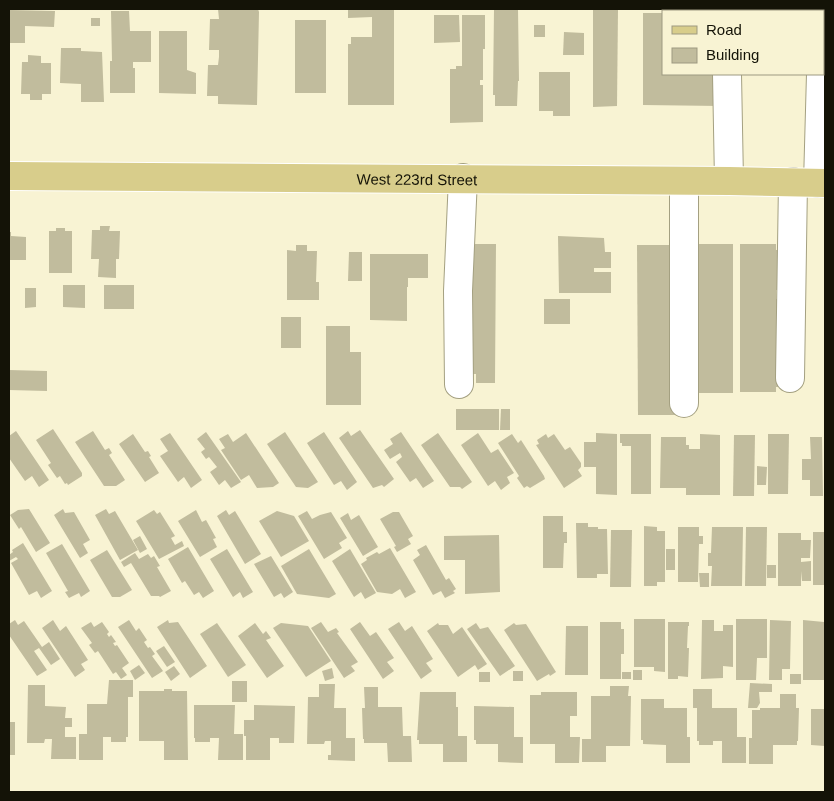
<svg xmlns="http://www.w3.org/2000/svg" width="834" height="801" font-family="Arial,sans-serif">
	<rect width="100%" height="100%" fill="#f8f3d3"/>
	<g fill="#c1bc9d">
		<polygon points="218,9 258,9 259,12 257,105 218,104 218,96 207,96 208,65 218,65 219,57 219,50 209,50 210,19 219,19"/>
		<polygon points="348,9 394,9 394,105 348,105 348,44 351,44 351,37 372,37 372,17 348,18"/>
		<polygon points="494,9 518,9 519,81 518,81 517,106 495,106 495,95 493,95"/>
		<polygon points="593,9 618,9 617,106 593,107"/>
		<rect x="738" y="9" width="39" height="2"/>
		<polygon points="9,10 55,11 54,27 25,26 25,43 9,43"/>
		<polygon points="111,11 129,11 130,31 151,31 151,62 133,62 133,68 135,68 135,93 110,93 110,61 112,61"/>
		<polygon points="643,13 663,13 663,74 721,74 720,106 643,105"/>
		<polygon points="434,15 459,15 460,42 434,43"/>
		<polygon points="462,15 485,15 485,49 483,49 483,80 480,80 480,85 483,85 483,122 450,123 450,69 456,69 456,66 462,66"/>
		<rect x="91" y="18" width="9" height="8"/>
		<rect x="295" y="20" width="31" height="73"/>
		<rect x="534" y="25" width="11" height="12"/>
		<polygon points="159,31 187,31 187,70 196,73 196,94 159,93"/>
		<polygon points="564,32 584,33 584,55 563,55"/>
		<polygon points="61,48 81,48 81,51 102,52 104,102 81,102 81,84 60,83"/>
		<polygon points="28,55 41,56 41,63 51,63 51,94 42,94 42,100 30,100 30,94 21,94 22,62 28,62"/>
		<polygon points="539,72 570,72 570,116 553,116 553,111 539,111"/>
		<polygon points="100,226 110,226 109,231 120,231 119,259 116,259 116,278 98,277 99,259 91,259 92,230 100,230"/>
		<polygon points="56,228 65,228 65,231 72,231 72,273 49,273 49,231 56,231"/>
		<polygon points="9,232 11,232 11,236 26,237 26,260 9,260"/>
		<polygon points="558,236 604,238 605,252 611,252 611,268 594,268 594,272 611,272 611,293 559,293"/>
		<polygon points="468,244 496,244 495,383 476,383 476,374 468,374"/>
		<polygon points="696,244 733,244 733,393 697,393"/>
		<polygon points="740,244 776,244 776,250 782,250 782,290 776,290 776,299 782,299 782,338 776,338 776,348 782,348 782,387 776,387 776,392 740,392"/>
		<polygon points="296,245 307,245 307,251 317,251 316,282 319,282 319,300 287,300 287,250 296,251"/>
		<polygon points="637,245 674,245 680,415 638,415"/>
		<polygon points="349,252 362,252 362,281 348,281"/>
		<polygon points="370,254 428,254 428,278 408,278 408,287 407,287 407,321 370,320"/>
		<polygon points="63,285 85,285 85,308 63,307"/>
		<rect x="104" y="285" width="30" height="24"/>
		<polygon points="25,288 36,288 36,307 25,308"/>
		<rect x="544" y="299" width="26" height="25"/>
		<rect x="281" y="317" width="20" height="31"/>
		<polygon points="326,326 350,326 350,352 361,352 361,405 326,405"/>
		<polygon points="9,370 47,371 47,391 9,390"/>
		<rect x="456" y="409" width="43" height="21"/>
		<polygon points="501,409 510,409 510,430 500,430"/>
		<polygon points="53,429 82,473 82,476 68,485 67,483 65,484 60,476 57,478 48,465 51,463 36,440"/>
		<polygon points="360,430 394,479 384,487 382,485 373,488 339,438 348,431 351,436"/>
		<polygon points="16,431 49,480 39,487 32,476 25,481 9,458 9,436"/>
		<polygon points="93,431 105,450 109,448 112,453 109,455 125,480 116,486 104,486 75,442"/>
		<polygon points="206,432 241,482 231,488 225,480 219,485 210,472 217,467 209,457 206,459 201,452 205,449 197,439"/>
		<polygon points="285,432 318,482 308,488 296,487 267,444"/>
		<polygon points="324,432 357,482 347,490 341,481 334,485 307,443"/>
		<polygon points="401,432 434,481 423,488 416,478 410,482 396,462 402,457 400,453 390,459 384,450 393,444 390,439"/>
		<polygon points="170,433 202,480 191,488 184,477 178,482 160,456 168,451 160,439"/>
		<polygon points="246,433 279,483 273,487 257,488 249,475 241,480 221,450 225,448 219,439 228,434 233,442"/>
		<polygon points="438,433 472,482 462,489 460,487 450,487 421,445"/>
		<polygon points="478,433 491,453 498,449 514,473 507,477 510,483 501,490 495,481 488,486 461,445"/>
		<polygon points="596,433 617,434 617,495 596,494 596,467 584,467 584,442 596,442"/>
		<polygon points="133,434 145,452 148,451 151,456 149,457 159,473 145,482 119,444"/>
		<polygon points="512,434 518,443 521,440 544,476 545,479 530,488 527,486 524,488 517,478 519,476 498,443"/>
		<polygon points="546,434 548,438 554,434 565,450 570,447 581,463 581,467 578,470 582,476 564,488 536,445 539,444 537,440"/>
		<polygon points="620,434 651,434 651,494 631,494 631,446 622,446 622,443 620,443"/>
		<polygon points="700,434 720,435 720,495 686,495 686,488 660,488 661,437 686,437 686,445 689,445 689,449 700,449"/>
		<polygon points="768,434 789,434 788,494 768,494"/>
		<polygon points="734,435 755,435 754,496 733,496"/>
		<polygon points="810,437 822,437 823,496 810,496 810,480 802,480 802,459 811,459"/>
		<polygon points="757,466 767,467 766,485 757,485"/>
		<polygon points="29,509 50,543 36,552 21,527 19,529 10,515 18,510"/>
		<polygon points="63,509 65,513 74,512 90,540 83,544 88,553 80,558 54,515"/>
		<polygon points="106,509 109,514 115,511 138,550 120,560 95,515"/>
		<polygon points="154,510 157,514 160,512 175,536 171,538 175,545 182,541 184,546 159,559 136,521"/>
		<polygon points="196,510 202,522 206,520 216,538 213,539 217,547 200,557 178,521"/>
		<polygon points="226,510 229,515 235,511 261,554 245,564 217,516"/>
		<polygon points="277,511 294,516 309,541 281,557 259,521"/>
		<polygon points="307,511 312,519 320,515 331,512 347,538 339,543 342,548 324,559 298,516"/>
		<polygon points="393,512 399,512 413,536 408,539 411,544 397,552 394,547 396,546 380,519"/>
		<polygon points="348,513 351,520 359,515 378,547 363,556 340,518"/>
		<polygon points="543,516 563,516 563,532 567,532 567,543 564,543 563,568 543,568"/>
		<polygon points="576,523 588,523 588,527 598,527 598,529 607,529 608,574 597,574 597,578 577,578"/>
		<polygon points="644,526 657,527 657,531 665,531 665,582 657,582 657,586 644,586"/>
		<polygon points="678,527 699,527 699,536 703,536 703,544 699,544 698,582 678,582"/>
		<polygon points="712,527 743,527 742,586 711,586 712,566 708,566 708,553 711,553"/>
		<polygon points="746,527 767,527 766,586 745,586"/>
		<polygon points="611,530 632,530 631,587 610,587"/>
		<rect x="813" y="532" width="12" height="53"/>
		<polygon points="778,533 801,533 801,540 811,540 810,558 801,558 801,562 811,561 811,581 802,581 801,571 801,586 778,586"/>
		<polygon points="499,535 500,592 465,594 465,560 444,560 444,536"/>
		<polygon points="140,536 147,549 140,553 133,540"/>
		<polygon points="23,543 52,591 41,598 37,591 29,595 11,563 18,559 16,557 9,561 9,555 13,552 12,550"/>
		<polygon points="62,544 90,591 81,597 79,593 69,598 65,592 68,591 46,553"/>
		<polygon points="426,545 446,580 449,578 456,589 453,591 455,593 445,598 441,591 433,595 413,560 420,555 417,550"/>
		<polygon points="188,547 214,591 203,598 199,592 194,595 185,581 182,583 168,559"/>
		<polygon points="390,548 416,592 405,598 400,589 392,594 377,592 361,564 367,560 366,558 377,552 379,554"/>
		<polygon points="227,549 253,592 243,598 240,592 233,597 210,559"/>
		<polygon points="309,549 336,594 329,598 297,594 281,566"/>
		<polygon points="350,549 376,593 365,599 361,592 354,597 332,561"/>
		<rect x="666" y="549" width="9" height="21"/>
		<polygon points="107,550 132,590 120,597 112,597 90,560"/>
		<polygon points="135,553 139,559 148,554 151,558 154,556 160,566 157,567 171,591 160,597 159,596 151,596 131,563 124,567 121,562"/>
		<polygon points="271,556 293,592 284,598 281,593 274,597 254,564"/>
		<rect x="767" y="565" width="9" height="13"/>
		<polygon points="699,573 709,573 709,587 700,587"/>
		<polygon points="634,619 665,619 665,672 654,671 654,667 634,667"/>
		<polygon points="736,619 767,619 767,658 757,658 756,680 736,680"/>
		<polygon points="15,620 18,625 24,621 42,647 49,642 60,659 51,665 39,648 34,651 47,670 37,676 9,635 9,624"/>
		<polygon points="53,620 60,631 66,626 88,660 81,664 85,670 75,677 42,628"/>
		<polygon points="129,620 136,631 139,628 147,640 144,642 148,648 150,647 155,654 152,656 163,671 152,678 118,627"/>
		<polygon points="168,620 169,623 178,622 207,666 190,678 157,627"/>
		<polygon points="702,620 714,620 714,631 723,631 723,625 733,625 733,667 723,666 723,678 701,679"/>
		<polygon points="770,620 791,621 790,669 782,669 782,680 769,680"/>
		<polygon points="803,620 824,622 825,662 824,662 824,680 803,680"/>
		<polygon points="91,622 94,627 102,622 109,632 107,634 109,637 111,635 116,642 113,643 115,646 117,645 129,663 122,668 127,675 121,679 116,672 113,674 98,651 95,653 89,645 92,643 81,628"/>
		<polygon points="321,622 328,632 336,628 339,632 337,633 358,662 351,666 355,671 344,678 311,628"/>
		<polygon points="360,622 370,636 376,632 394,658 387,662 394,671 383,679 350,629"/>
		<polygon points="399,622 405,631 412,626 433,659 426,663 432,671 421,679 388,629"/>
		<polygon points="600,622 621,622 621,629 624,629 624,654 621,654 621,679 600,679"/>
		<polygon points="668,622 689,622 689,626 688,626 687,648 689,648 688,677 678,676 678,679 668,679"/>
		<polygon points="217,623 246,665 228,677 200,634"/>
		<polygon points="255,623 263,634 266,631 271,638 266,640 284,666 267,678 238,636"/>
		<polygon points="281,623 308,626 331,661 306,677 273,628"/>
		<polygon points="438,623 439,625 448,625 453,634 462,627 487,664 478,670 475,665 458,677 427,631"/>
		<polygon points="476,623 480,629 488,627 515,666 500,676 467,629"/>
		<polygon points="514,623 516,625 526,624 556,672 550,676 549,674 537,681 504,630"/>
		<polygon points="566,626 588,626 588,675 565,675"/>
		<polygon points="164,646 175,662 167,667 156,651"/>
		<polygon points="139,665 145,673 135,680 130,671"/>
		<polygon points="174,666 180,674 171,681 165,672"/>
		<polygon points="332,668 334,678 325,681 322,671"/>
		<rect x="633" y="670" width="9" height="10"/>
		<rect x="513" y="671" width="10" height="10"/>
		<rect x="479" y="672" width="11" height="10"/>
		<rect x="622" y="672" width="9" height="7"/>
		<rect x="790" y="674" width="11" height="10"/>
		<polygon points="109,680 133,680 133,697 128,697 128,737 126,737 126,742 111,742 111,737 103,737 103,760 79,760 79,734 87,734 87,704 107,704"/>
		<rect x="232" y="681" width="15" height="21"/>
		<polygon points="750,683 772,684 772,692 759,692 760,703 757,708 748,708"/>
		<polygon points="319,684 335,684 334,708 346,708 346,738 355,738 355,761 328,760 328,755 331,755 331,741 325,741 324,744 307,744 308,697 319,697"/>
		<polygon points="28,685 45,685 45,706 66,707 65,718 72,718 72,727 65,727 65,737 76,737 76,759 51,759 52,739 45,739 44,743 27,743"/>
		<polygon points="610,686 629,686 628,696 631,696 630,746 606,746 606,762 582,762 582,739 591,739 591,696 610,696"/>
		<polygon points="364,687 378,687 378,707 402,707 403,736 411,736 412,762 388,762 387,743 364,743 364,739 363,739 362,708 365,708"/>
		<polygon points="164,689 172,689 172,691 187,691 188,760 164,760 164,741 139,741 139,691 164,691"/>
		<polygon points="693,689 712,689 712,708 737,708 737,737 746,737 746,763 722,763 722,741 713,741 713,745 699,745 699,741 697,741 697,708 693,708"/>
		<polygon points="420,692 456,692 456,707 458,707 458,736 467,736 467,762 443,762 443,744 419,744 419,740 417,740"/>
		<polygon points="541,692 577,692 577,716 570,716 570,737 580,737 579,763 555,763 555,744 530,744 530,695 541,695"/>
		<polygon points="780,694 796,694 796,708 799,708 798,741 797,741 797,745 773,745 773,764 749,764 749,738 752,738 752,710 760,710 760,708 780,708"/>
		<polygon points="641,699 664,699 664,708 687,708 687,737 690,737 690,763 666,763 666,745 643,744 643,740 641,740"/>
		<polygon points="194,705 235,705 234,734 243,734 243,760 218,760 219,738 210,738 210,742 195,742 195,738 194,738"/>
		<polygon points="254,705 295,706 294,743 279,743 279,738 270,738 270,760 246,760 246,736 244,736 244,720 254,720"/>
		<polygon points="474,706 514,707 514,737 523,737 523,763 498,762 498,744 476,744 476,740 474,740"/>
		<polygon points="811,709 825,709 825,746 811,745"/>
		<rect x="9" y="722" width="6" height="33"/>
	</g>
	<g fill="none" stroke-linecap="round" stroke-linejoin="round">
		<g stroke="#a4a081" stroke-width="30">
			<g id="minor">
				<polyline points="726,9 726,11"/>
				<polyline points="823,19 825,19"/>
				<polyline points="727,74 729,181"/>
				<polyline points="684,181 684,403"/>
				<polyline points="818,183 821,74"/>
				<polyline points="790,378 793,182"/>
				<polyline points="459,384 458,291 463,178"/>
			</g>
		</g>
		<g stroke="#fff" stroke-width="30">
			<g id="major">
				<path id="s1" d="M 9,176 L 729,181 L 825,183"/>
			</g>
		</g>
		<use href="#minor" stroke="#fff" stroke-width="28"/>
		<use href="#major" stroke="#d8cd8b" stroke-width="28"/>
	</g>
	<g text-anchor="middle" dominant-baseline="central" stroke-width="4" stroke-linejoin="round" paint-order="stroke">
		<g font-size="15" fill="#141307" stroke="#f8f3d3">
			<text stroke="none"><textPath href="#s1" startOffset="408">West 223rd Street</textPath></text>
		</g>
	</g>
	<rect width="834" height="801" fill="none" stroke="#141307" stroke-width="20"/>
	<rect x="662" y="10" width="162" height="65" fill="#f8f3d3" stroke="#9d9981"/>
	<rect x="672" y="26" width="25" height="8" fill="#d8cd8b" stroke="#9d9981"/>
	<text x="706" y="35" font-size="15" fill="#141307">Road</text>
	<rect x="672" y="48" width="25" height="15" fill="#c1bc9d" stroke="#9d9981"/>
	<text x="706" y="60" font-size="15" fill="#141307">Building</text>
</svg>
